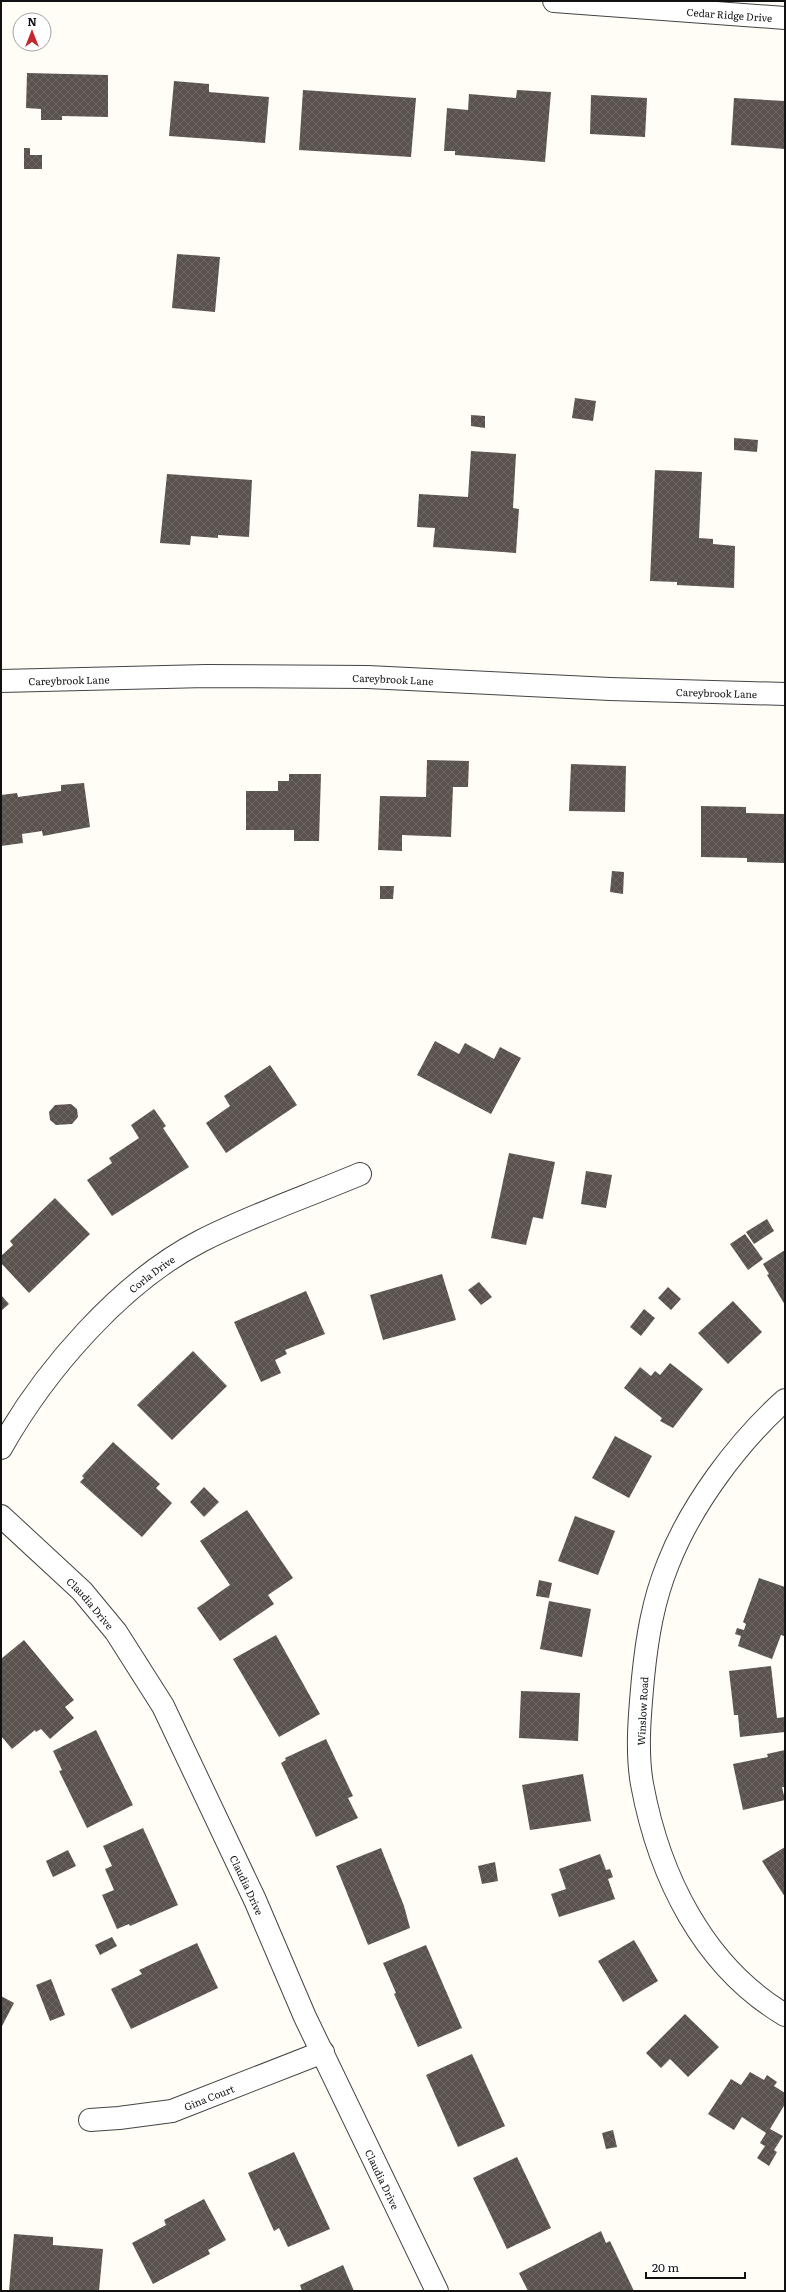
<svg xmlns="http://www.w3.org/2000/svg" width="786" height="2292" font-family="Literata,serif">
	<defs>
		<pattern id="building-cross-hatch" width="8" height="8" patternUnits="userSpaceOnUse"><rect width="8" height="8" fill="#5a524d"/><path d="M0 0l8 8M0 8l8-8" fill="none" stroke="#6d6662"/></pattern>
	</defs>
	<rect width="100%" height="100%" fill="#fffdf5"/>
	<g fill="url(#building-cross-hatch)">
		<polygon points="27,73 108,75 108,117 62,116 62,120 41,120 41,109 26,108"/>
		<polygon points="174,81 209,84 209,92 269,97 265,143 169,136"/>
		<polygon points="303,90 416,98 411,157 299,150"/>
		<polygon points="517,90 551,92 545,162 455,155 455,151 444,151 447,108 468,110 469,94 516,98"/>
		<polygon points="591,95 647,98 645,137 590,134"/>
		<polygon points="734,98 785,101 785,149 731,145"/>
		<polygon points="24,148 30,148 30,155 42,155 42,169 24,169"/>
		<polygon points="177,254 220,257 215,312 172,308"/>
		<polygon points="575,398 596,401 593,421 572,418"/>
		<polygon points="471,415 485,416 485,428 471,426"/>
		<polygon points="734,438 758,440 757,452 734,450"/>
		<polygon points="471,451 516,454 513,508 519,509 516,553 433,547 435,528 417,527 419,494 468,497"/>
		<polygon points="655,470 702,472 699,538 713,539 713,544 735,546 734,588 677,585 677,582 650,581"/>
		<polygon points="167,474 252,480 249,537 218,535 218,538 191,536 190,545 160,543"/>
		<polygon points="427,760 469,761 468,787 453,787 451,837 402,835 402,851 378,850 380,796 426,797"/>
		<polygon points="571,764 626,766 625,812 569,811"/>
		<polygon points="289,774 321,774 319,841 294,841 294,830 246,830 246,791 278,791 278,781 289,781"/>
		<polygon points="84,783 90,827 43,836 42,831 22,834 23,843 1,846 1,795 17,793 18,797 61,791 61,785"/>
		<polygon points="701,806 746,807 746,813 785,814 785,863 747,862 747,858 701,857"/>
		<polygon points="612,871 624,872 623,894 610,892"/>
		<polygon points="380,886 394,886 393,899 380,899"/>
		<polygon points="435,1041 459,1054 465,1043 494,1059 500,1047 521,1058 491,1114 417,1075"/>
		<polygon points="270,1065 297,1105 226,1153 206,1123 230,1106 224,1096"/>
		<polygon points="71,1104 77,1109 78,1117 72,1124 56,1125 50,1120 49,1112 55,1105"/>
		<polygon points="154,1109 166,1126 163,1128 189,1167 112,1216 87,1180 112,1163 109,1158 139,1138 131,1125"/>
		<polygon points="509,1153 555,1162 543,1219 533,1217 526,1245 491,1238"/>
		<polygon points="586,1171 612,1175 606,1208 581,1204"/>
		<polygon points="55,1198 90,1234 29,1293 1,1263 1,1256 13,1245 10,1241"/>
		<polygon points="767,1219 774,1231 754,1244 746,1232"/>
		<polygon points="745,1234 763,1259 748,1270 730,1244"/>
		<polygon points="785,1250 785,1305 767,1275 769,1274 763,1264"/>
		<polygon points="442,1274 456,1320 383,1340 370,1295"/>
		<polygon points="479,1282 492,1297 481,1305 468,1290"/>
		<polygon points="668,1287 681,1299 671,1310 658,1298"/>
		<polygon points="306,1291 325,1334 285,1350 287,1354 275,1360 281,1373 261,1382 234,1322"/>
		<polygon points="1,1295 9,1304 1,1311"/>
		<polygon points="733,1301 762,1332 728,1364 698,1333"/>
		<polygon points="644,1309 655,1318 641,1336 630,1327"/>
		<polygon points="193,1351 227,1386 172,1440 137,1405"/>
		<polygon points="670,1363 703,1389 673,1428 660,1421 662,1418 624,1388 640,1367 651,1376 655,1371 660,1375"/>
		<polygon points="615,1436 652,1456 629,1498 592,1478"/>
		<polygon points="113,1442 160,1484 156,1488 172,1503 142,1537 80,1482 84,1478 82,1476"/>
		<polygon points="204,1487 219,1502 204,1517 190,1502"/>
		<polygon points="247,1510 293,1578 268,1595 274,1604 220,1641 197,1608 230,1585 200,1541"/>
		<polygon points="575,1516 615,1531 598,1575 558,1561"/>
		<polygon points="759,1578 785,1587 785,1633 784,1636 781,1635 772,1659 738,1646 741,1636 735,1634 737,1628 744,1630 746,1624 743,1622"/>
		<polygon points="539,1580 552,1583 549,1598 536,1596"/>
		<polygon points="549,1601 591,1609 582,1657 540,1649"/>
		<polygon points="276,1635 320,1714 279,1737 233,1659"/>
		<polygon points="24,1640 74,1700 65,1707 74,1718 50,1739 41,1729 36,1732 35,1730 12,1749 1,1736 1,1659"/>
		<polygon points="771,1666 777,1718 785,1717 785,1732 740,1737 738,1715 734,1715 729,1671"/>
		<polygon points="521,1691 580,1693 578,1741 519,1738"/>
		<polygon points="96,1730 133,1805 87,1828 59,1771 62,1770 53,1751"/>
		<polygon points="326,1739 353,1796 348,1798 358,1818 316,1837 281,1763 286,1760 285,1758"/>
		<polygon points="785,1750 785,1787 782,1787 785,1800 743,1810 733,1764 768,1757 767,1754"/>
		<polygon points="583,1774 591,1821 530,1830 522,1785"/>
		<polygon points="143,1828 178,1905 130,1926 129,1924 117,1929 102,1895 114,1890 105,1869 112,1866 103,1846"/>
		<polygon points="785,1847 785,1897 762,1861"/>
		<polygon points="381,1848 404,1906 410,1928 368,1945 336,1866"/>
		<polygon points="68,1850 76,1866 53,1877 46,1861"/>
		<polygon points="600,1854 606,1870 610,1869 613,1877 608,1879 615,1899 559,1917 551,1894 566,1889 559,1869"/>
		<polygon points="495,1862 498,1881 482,1884 478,1866"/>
		<polygon points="112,1937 117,1946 100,1955 95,1945"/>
		<polygon points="634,1940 658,1981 623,2002 598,1961"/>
		<polygon points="197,1943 218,1988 131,2029 111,1989 142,1974 139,1970"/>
		<polygon points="426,1945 462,2028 418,2047 394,1994 396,1993 383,1963"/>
		<polygon points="51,1979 65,2015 50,2021 36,1985"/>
		<polygon points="1,1996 14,2003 1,2028"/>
		<polygon points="685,2014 719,2047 688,2077 670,2059 661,2068 646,2053"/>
		<polygon points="472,2054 505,2126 458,2147 426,2075"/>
		<polygon points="750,2072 764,2080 767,2075 777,2082 774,2086 785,2093 785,2104 770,2129 783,2136 774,2150 777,2152 769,2166 757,2158 765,2146 760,2143 766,2133 742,2117 734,2130 708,2114 731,2079 741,2085"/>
		<polygon points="613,2130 617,2147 606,2149 602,2133"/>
		<polygon points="294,2152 330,2229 288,2247 279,2228 274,2231 248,2173"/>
		<polygon points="517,2157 551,2228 507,2249 473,2178"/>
		<polygon points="204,2199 226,2240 208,2250 210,2254 153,2284 132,2243 166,2225 164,2220"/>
		<polygon points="601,2231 606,2243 610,2241 634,2291 528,2291 519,2273"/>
		<polygon points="14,2234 53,2237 53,2245 103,2249 99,2291 9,2291"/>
		<polygon points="343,2265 354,2291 302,2291 300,2285"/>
	</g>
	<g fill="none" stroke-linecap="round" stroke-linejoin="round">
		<g stroke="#444" stroke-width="24">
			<g id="street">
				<path id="s1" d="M 554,1 L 785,18"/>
				<path id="s2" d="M 1,681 L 206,676 L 368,677 L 610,689 L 785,694"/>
				<path d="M 785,1400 C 738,1442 691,1505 668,1564 C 653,1601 647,1638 643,1678 C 640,1712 636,1750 642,1784 C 659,1876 703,1966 785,2015"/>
				<path id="s3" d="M 1,1448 C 45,1370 121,1282 201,1241 C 252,1215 308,1196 360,1174"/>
				<path id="s4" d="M 1,1516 L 82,1591 L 116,1632 L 163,1706 L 255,1900 L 305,2017 L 437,2291"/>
				<path id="s5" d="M 90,2120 L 119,2118 L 172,2111 L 323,2052"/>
			</g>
		</g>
		<use href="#street" stroke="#fff" stroke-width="22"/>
	</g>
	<g text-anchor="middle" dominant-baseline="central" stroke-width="4" stroke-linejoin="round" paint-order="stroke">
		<g font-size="10" fill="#111" stroke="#fff">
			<text stroke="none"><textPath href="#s1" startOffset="176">Cedar Ridge Drive</textPath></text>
			<text stroke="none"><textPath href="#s2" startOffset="68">Careybrook Lane</textPath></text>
			<text stroke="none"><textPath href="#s2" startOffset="392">Careybrook Lane</textPath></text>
			<text stroke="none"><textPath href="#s2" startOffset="716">Careybrook Lane</textPath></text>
			<text stroke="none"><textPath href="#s3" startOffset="232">Corla Drive</textPath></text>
			<text stroke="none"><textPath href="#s4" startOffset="125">Claudia Drive</textPath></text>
			<text transform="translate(642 1711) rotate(-87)">Winslow Road</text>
			<text stroke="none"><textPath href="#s4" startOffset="449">Claudia Drive</textPath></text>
			<text stroke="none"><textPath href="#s5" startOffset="122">Gina Court</textPath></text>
			<text stroke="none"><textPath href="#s4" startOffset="773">Claudia Drive</textPath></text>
		</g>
	</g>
	<rect width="786" height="2292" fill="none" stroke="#111111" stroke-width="4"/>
	<g transform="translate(32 32)"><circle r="19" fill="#ffffff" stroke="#a0a0a0"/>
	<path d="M0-3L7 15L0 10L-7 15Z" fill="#c4262e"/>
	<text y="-6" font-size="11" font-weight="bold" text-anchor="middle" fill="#111111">N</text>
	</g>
	<path d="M646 2272v6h99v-6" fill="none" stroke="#111111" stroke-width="2"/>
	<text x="652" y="2272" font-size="12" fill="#111111" stroke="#ffffff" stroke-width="3" paint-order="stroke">20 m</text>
</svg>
